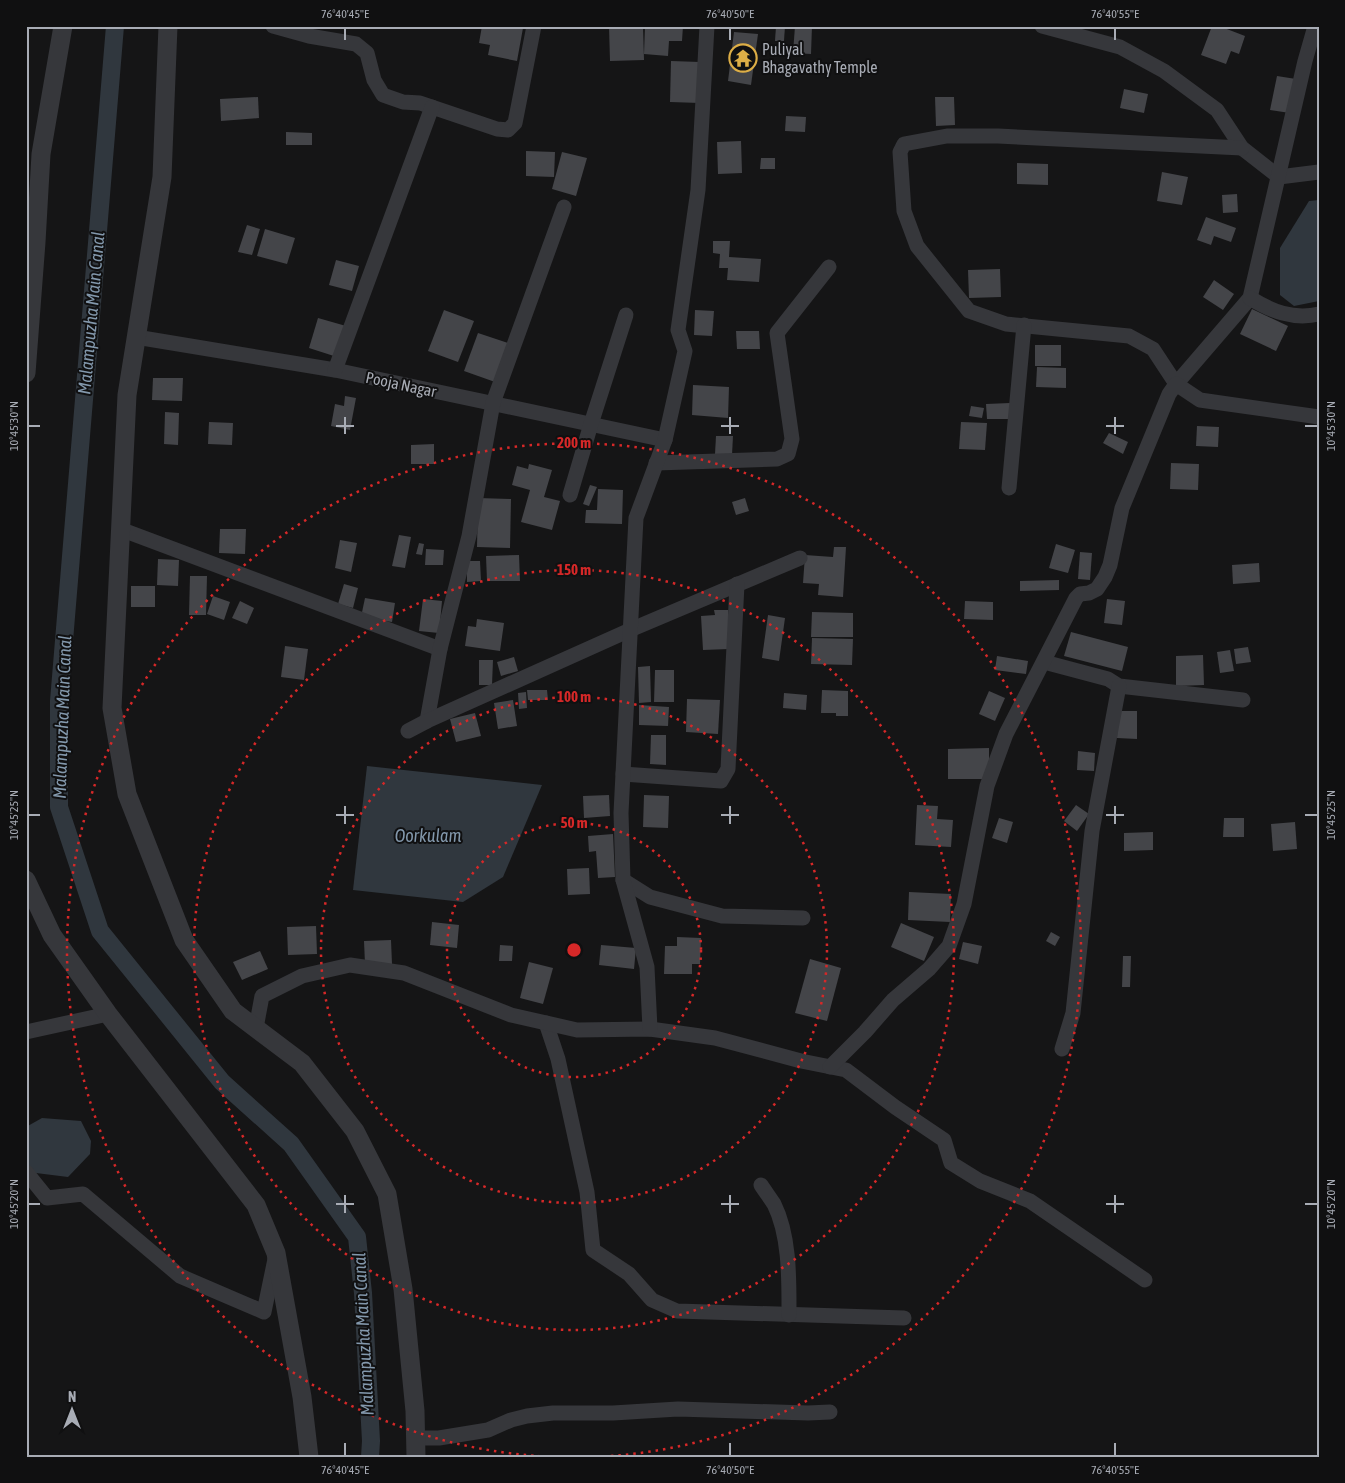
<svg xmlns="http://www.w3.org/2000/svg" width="1345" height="1483" font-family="'Asap Condensed',sans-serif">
	<rect width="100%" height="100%" fill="#151516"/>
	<g fill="#30373e">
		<polygon points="1319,200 1319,301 1294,306 1280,295 1280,248 1309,201"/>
		<polygon points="367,766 542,785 503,877 463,902 353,890"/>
		<polygon points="42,1118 81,1121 91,1141 90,1154 68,1177 28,1172 26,1168 26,1127"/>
	</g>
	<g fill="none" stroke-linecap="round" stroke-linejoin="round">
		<polyline stroke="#30373e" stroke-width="18" points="115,26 59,701 59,807 100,931 222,1082 291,1144 357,1237 363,1293 371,1441 370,1457"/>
	</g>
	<g fill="#444549">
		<polygon points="482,26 523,28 517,61 488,55 490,45 479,43"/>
		<polygon points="609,26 643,26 644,60 610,61"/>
		<polygon points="645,26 683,26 682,41 669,41 668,56 644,54"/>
		<polygon points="776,26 785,26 784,41 775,41"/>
		<polygon points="795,26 812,26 811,54 793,53"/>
		<polygon points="1212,26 1219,26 1245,36 1239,54 1231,51 1226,64 1201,55"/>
		<polygon points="734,32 758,34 751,85 728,81"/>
		<polygon points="671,61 700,62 700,103 670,102"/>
		<polygon points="1277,76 1296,79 1290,113 1270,110"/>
		<polygon points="1124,89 1148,94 1144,113 1120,108"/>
		<polygon points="258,97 259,118 221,121 220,99"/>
		<polygon points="935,97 954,97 955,125 936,126"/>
		<polygon points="786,116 806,117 805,132 785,131"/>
		<polygon points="286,132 312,133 312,145 286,145"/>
		<polygon points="741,141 742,173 718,174 717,142"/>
		<polygon points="526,151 555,152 554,177 526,176"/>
		<polygon points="562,152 587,158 576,196 552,189"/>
		<polygon points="761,158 775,158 775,169 760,169"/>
		<polygon points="1017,163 1048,164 1048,185 1017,184"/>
		<polygon points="1162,172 1188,177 1182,205 1157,201"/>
		<polygon points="1237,194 1238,212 1223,213 1222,195"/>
		<polygon points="1206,217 1236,228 1231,242 1214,236 1211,245 1197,240"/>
		<polygon points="247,225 260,229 252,255 238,252"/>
		<polygon points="265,229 295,238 287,264 257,256"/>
		<polygon points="713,241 730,241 729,257 761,259 759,282 727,280 728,268 719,268 720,254 713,253"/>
		<polygon points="336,260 359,266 352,291 329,285"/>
		<polygon points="1000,269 1001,297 969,298 968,270"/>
		<polygon points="1214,280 1234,294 1223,310 1203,297"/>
		<polygon points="1252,309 1288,326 1276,351 1240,334"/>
		<polygon points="444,310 474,321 458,362 428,351"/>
		<polygon points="695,310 714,311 712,336 694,335"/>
		<polygon points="318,318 346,326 337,357 309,348"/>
		<polygon points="736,331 759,331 760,349 737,349"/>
		<polygon points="478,333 508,343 495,382 464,371"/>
		<rect x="1035" y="345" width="26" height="21"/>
		<polygon points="1037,367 1066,368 1066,388 1036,387"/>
		<polygon points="153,378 183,378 182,401 152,400"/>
		<polygon points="693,385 729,387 728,418 692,415"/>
		<polygon points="345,396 356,398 350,430 331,426 335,404 344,406"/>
		<polygon points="1010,403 1010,419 987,419 986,404"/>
		<polygon points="971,406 984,408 982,418 969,416"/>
		<polygon points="165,412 179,413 178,445 164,444"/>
		<polygon points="209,422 233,423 232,445 208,444"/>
		<polygon points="961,422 987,423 985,450 959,449"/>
		<polygon points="1197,426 1219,427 1218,447 1196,446"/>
		<polygon points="1109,433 1128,442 1123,454 1103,443"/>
		<polygon points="716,436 733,436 732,455 715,454"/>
		<polygon points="434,444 434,464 411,464 411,445"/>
		<polygon points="1171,463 1199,464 1198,490 1170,489"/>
		<polygon points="529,464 552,470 544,497 560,501 552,530 521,522 530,490 512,485 517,466 528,469"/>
		<polygon points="590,485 597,487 589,506 583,504"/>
		<polygon points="598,489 623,490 622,524 585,523 586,510 597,510"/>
		<polygon points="478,498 511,499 510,548 477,547"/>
		<polygon points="745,498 749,511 736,515 732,502"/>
		<polygon points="220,529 246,529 245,554 219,553"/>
		<polygon points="399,535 411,537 405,568 392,566"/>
		<polygon points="340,540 357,543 351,572 335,568"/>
		<polygon points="419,543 424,544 422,555 416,554"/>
		<polygon points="1056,544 1075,550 1068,573 1049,568"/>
		<polygon points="834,547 846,547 843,597 818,595 819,584 803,583 805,555 833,557"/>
		<polygon points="426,549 444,550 443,565 425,565"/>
		<polygon points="1080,552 1092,553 1090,580 1078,579"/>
		<polygon points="519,555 520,581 487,581 486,556"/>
		<polygon points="158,559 179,560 178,586 157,585"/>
		<polygon points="467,561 480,561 481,581 467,582"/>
		<polygon points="1259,563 1260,582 1233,584 1232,565"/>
		<polygon points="190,576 207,576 206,615 189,615"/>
		<polygon points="1059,580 1059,590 1020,591 1020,581"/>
		<polygon points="344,584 358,588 353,608 338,604"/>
		<rect x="131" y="586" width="24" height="21"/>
		<polygon points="213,596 230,602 224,620 207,614"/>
		<polygon points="365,598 395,603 392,622 361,617"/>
		<polygon points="423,599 442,601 439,633 419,631"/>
		<polygon points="1107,599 1125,601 1122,625 1104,623"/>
		<polygon points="240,601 254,608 247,624 232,618"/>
		<polygon points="965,601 993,602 993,620 964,619"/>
		<polygon points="714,610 728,610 729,649 703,650 701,616 715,615"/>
		<polygon points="812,612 853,613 853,637 811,637"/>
		<polygon points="768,615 785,618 779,661 762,658"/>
		<polygon points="477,619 504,623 500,651 465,646 468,626 476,627"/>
		<polygon points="1071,632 1128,647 1122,671 1064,656"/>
		<polygon points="812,638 853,639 852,665 811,664"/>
		<polygon points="285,646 308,649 304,680 281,677"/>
		<polygon points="1248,647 1251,662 1236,664 1234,649"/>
		<polygon points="1230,650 1234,671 1220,673 1217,652"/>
		<polygon points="1203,655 1204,685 1176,686 1176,656"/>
		<polygon points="997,656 1028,661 1026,674 995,670"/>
		<polygon points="514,657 518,671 501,676 497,662"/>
		<polygon points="479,660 493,660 492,685 479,685"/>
		<polygon points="650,666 651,702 639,703 638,667"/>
		<polygon points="655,670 674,670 674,702 654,702"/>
		<polygon points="527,690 547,690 548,700 528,700"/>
		<polygon points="822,690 848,691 848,716 836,716 836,713 821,713"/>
		<polygon points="989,691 1005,698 995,721 979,714"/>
		<polygon points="526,692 527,708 519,709 518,693"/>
		<polygon points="784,693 807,695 806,710 783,708"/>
		<polygon points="687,699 720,700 718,734 686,732"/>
		<polygon points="513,700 517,726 498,729 494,703"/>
		<polygon points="639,705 669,707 668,726 639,725"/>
		<polygon points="1118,711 1137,711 1137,739 1117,738"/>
		<polygon points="475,713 481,736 456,742 450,719"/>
		<polygon points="651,735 666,735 666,765 650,764"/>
		<polygon points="989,748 989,779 948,779 948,749"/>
		<polygon points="1078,751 1095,753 1094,771 1077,770"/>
		<polygon points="609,795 610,816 584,818 583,796"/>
		<polygon points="644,795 669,796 668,828 643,827"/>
		<polygon points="917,805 938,806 937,819 953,820 951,847 915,845"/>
		<polygon points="1076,805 1089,814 1077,831 1064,821"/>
		<polygon points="999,818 1013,822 1007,843 992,838"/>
		<polygon points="1224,818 1244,818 1244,837 1223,837"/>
		<polygon points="1295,822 1297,849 1273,851 1271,824"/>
		<polygon points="1153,832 1153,850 1124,851 1124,833"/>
		<polygon points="613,834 615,877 598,878 596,851 589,852 588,836"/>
		<polygon points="589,868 590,894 568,895 567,869"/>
		<polygon points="909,892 951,894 950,922 908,920"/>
		<polygon points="432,922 459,925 457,948 430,945"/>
		<polygon points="901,923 934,937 924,961 891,947"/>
		<polygon points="316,926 317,954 288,955 287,927"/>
		<polygon points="1051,932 1060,937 1055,946 1046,941"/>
		<polygon points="677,937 701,938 700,964 692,964 692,974 664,974 665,946 677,946"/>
		<polygon points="391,940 392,964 365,964 364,941"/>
		<polygon points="963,942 982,946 978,964 959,959"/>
		<polygon points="500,945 513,946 512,961 499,961"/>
		<polygon points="601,945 636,948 634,969 599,965"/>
		<polygon points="260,951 268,969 242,980 233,962"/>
		<polygon points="1123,956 1131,956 1130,987 1122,987"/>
		<polygon points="810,959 841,968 827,1021 795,1013"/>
		<polygon points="529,962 553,968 543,1004 520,998"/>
	</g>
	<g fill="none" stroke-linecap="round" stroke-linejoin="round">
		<g stroke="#36373b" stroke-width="15">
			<polyline points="273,26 309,36 356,44 367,53 374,80 383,95 403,102 420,103 497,129 508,130 515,123 534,26"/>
			<polyline points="1042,26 1120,47 1164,71 1217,110 1242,148 1279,177 1319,172"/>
			<polyline points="1242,148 998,136 947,136 904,144 900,152 904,211 917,246 969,311 1006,324 1129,336 1153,349 1176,384 1250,298 1305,61 1315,26"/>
			<path d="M 1250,298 C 1271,311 1293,320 1319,314"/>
			<polyline points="136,337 335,370 665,440"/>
			<polyline points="335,370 432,107"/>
			<polyline points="656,463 777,459 788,454 792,439 777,333 829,267"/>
			<polyline points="1009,488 1024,325"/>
			<polyline points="570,495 591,424 626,315"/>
			<polyline points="120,529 440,649"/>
			<polyline points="1044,662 1108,679 1119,686 1243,700"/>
			<polyline points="427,721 440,649 469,536 493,403 564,207"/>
			<polyline points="408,731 427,721 630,630 800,558"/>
			<polyline points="623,774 721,781 728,769 737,584"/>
			<polyline points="623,880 650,897 722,916 803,918"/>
			<polyline points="546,1023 558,1059 587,1192 593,1250 629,1274 652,1300 677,1311 904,1318"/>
			<polyline points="256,1028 262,996 302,976 350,965 404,973 511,1015 577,1030 650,1029 715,1038 801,1061 846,1070 895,1107 944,1140 951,1163 980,1181 1030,1201 1145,1280"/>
			<polyline points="650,1029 647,967 623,880 621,813 636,518 665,440 685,351 678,330 698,190 707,26"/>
			<polyline points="26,1032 108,1014"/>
			<polyline points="1062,1049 1073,1013 1092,831 1119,686"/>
			<polyline points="830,1067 865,1032 893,1000 929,969 949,946 964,904 987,786 1006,734 1076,598 1080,594 1089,593 1097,589 1105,577 1110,565 1122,508 1169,394 1176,384 1200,400 1319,417"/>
			<polyline points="26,1172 47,1198 83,1194 180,1276 264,1312 275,1259"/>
			<path d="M 761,1185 C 765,1191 770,1198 774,1204 C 790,1236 789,1280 789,1315"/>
			<polyline points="415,1438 439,1438 488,1430 511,1420 527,1416 553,1413 613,1413 678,1409 808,1413 830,1412"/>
		</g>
		<g stroke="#36373b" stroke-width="19">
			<polyline points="168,26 162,177 127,395 112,708 127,794 184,940 233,1011 302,1063 355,1131 387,1194 403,1289 415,1411 416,1457"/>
			<polyline points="26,373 36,242 41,154 63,26"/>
			<polyline points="26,880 52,935 108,1014 256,1205 276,1253 302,1397 309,1457"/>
		</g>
	</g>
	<path fill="none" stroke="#a8acb5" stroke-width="2" d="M 345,28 L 345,40M 730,28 L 730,40M 1115,28 L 1115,40M 345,417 L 345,434M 730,417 L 730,434M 1115,417 L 1115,434M 28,426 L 40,426M 336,426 L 354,426M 721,426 L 739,426M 1106,426 L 1124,426M 1305,426 L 1318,426M 345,806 L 345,824M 730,806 L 730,824M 1115,806 L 1115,824M 28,815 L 40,815M 336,815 L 354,815M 721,815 L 739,815M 1106,815 L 1124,815M 1305,815 L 1318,815M 345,1195 L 345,1213M 730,1195 L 730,1213M 1115,1195 L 1115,1213M 28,1204 L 40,1204M 336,1204 L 354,1204M 721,1204 L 739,1204M 1106,1204 L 1124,1204M 1305,1204 L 1318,1204M 345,1443 L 345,1456M 730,1443 L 730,1456M 1115,1443 L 1115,1456"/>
	<g fill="none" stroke="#d62828" stroke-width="2.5" stroke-dasharray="2.5 5">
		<circle cx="574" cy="950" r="127"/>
		<circle cx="574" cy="950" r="253"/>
		<circle cx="574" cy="950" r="380"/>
		<path d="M556 1457A507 507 0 1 1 592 1457"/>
	</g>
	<defs>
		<g id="temple-ring" transform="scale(1.4375)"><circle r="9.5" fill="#101011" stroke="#ddae46" stroke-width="1.5"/><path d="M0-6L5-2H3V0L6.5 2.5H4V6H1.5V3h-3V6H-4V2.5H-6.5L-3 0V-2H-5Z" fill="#ddae46"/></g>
	</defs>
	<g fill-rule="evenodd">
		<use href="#temple-ring" x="743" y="58"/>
	</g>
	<g text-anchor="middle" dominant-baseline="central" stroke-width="4" stroke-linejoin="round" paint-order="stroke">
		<g font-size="16" fill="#a8acb5" stroke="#101011" text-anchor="start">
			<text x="762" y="49">Puliyal<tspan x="762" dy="18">Bhagavathy Temple</tspan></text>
		</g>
		<g font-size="16" fill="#a8acb5" stroke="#101011">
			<text transform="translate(401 384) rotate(12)">Pooja Nagar</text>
		</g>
		<g font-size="18" font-style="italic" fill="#8398ac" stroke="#101011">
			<text transform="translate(91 313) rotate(-85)">Malampuzha Main Canal</text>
			<text transform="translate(62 717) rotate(-88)">Malampuzha Main Canal</text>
			<text x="428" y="835">Oorkulam</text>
			<text transform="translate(363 1334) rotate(-93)">Malampuzha Main Canal</text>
		</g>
	</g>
	<circle cx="574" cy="950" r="8" fill="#d62828" stroke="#101011" stroke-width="2.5"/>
	<g font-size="15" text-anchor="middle" font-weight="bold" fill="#d62828" stroke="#101011" stroke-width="4" stroke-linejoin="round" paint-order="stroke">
		<text x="574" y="448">200 m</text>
		<text x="574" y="575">150 m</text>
		<text x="574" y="702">100 m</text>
		<text x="574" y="828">50 m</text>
	</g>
	<rect width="1345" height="1483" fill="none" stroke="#101011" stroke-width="55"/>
	<g transform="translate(72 1410)" stroke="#101011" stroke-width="4" paint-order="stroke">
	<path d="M0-4L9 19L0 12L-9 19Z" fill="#a8acb5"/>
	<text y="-8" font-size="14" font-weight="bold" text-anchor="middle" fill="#a8acb5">N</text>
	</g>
	<rect x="28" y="28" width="1290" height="1428" fill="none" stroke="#a8acb5" stroke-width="2"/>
	<g font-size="12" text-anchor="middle" fill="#a8acb5">
		<text x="345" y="18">76°40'45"E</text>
		<text x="730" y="18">76°40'50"E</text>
		<text x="1115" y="18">76°40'55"E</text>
		<text transform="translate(14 426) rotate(-90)" y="4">10°45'30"N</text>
		<text transform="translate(1331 426) rotate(-90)" y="4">10°45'30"N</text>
		<text transform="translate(14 815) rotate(-90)" y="4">10°45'25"N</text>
		<text transform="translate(1331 815) rotate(-90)" y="4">10°45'25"N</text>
		<text transform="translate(14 1204) rotate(-90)" y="4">10°45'20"N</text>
		<text transform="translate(1331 1204) rotate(-90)" y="4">10°45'20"N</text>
		<text x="345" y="1474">76°40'45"E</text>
		<text x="730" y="1474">76°40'50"E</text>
		<text x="1115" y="1474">76°40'55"E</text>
	</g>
</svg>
